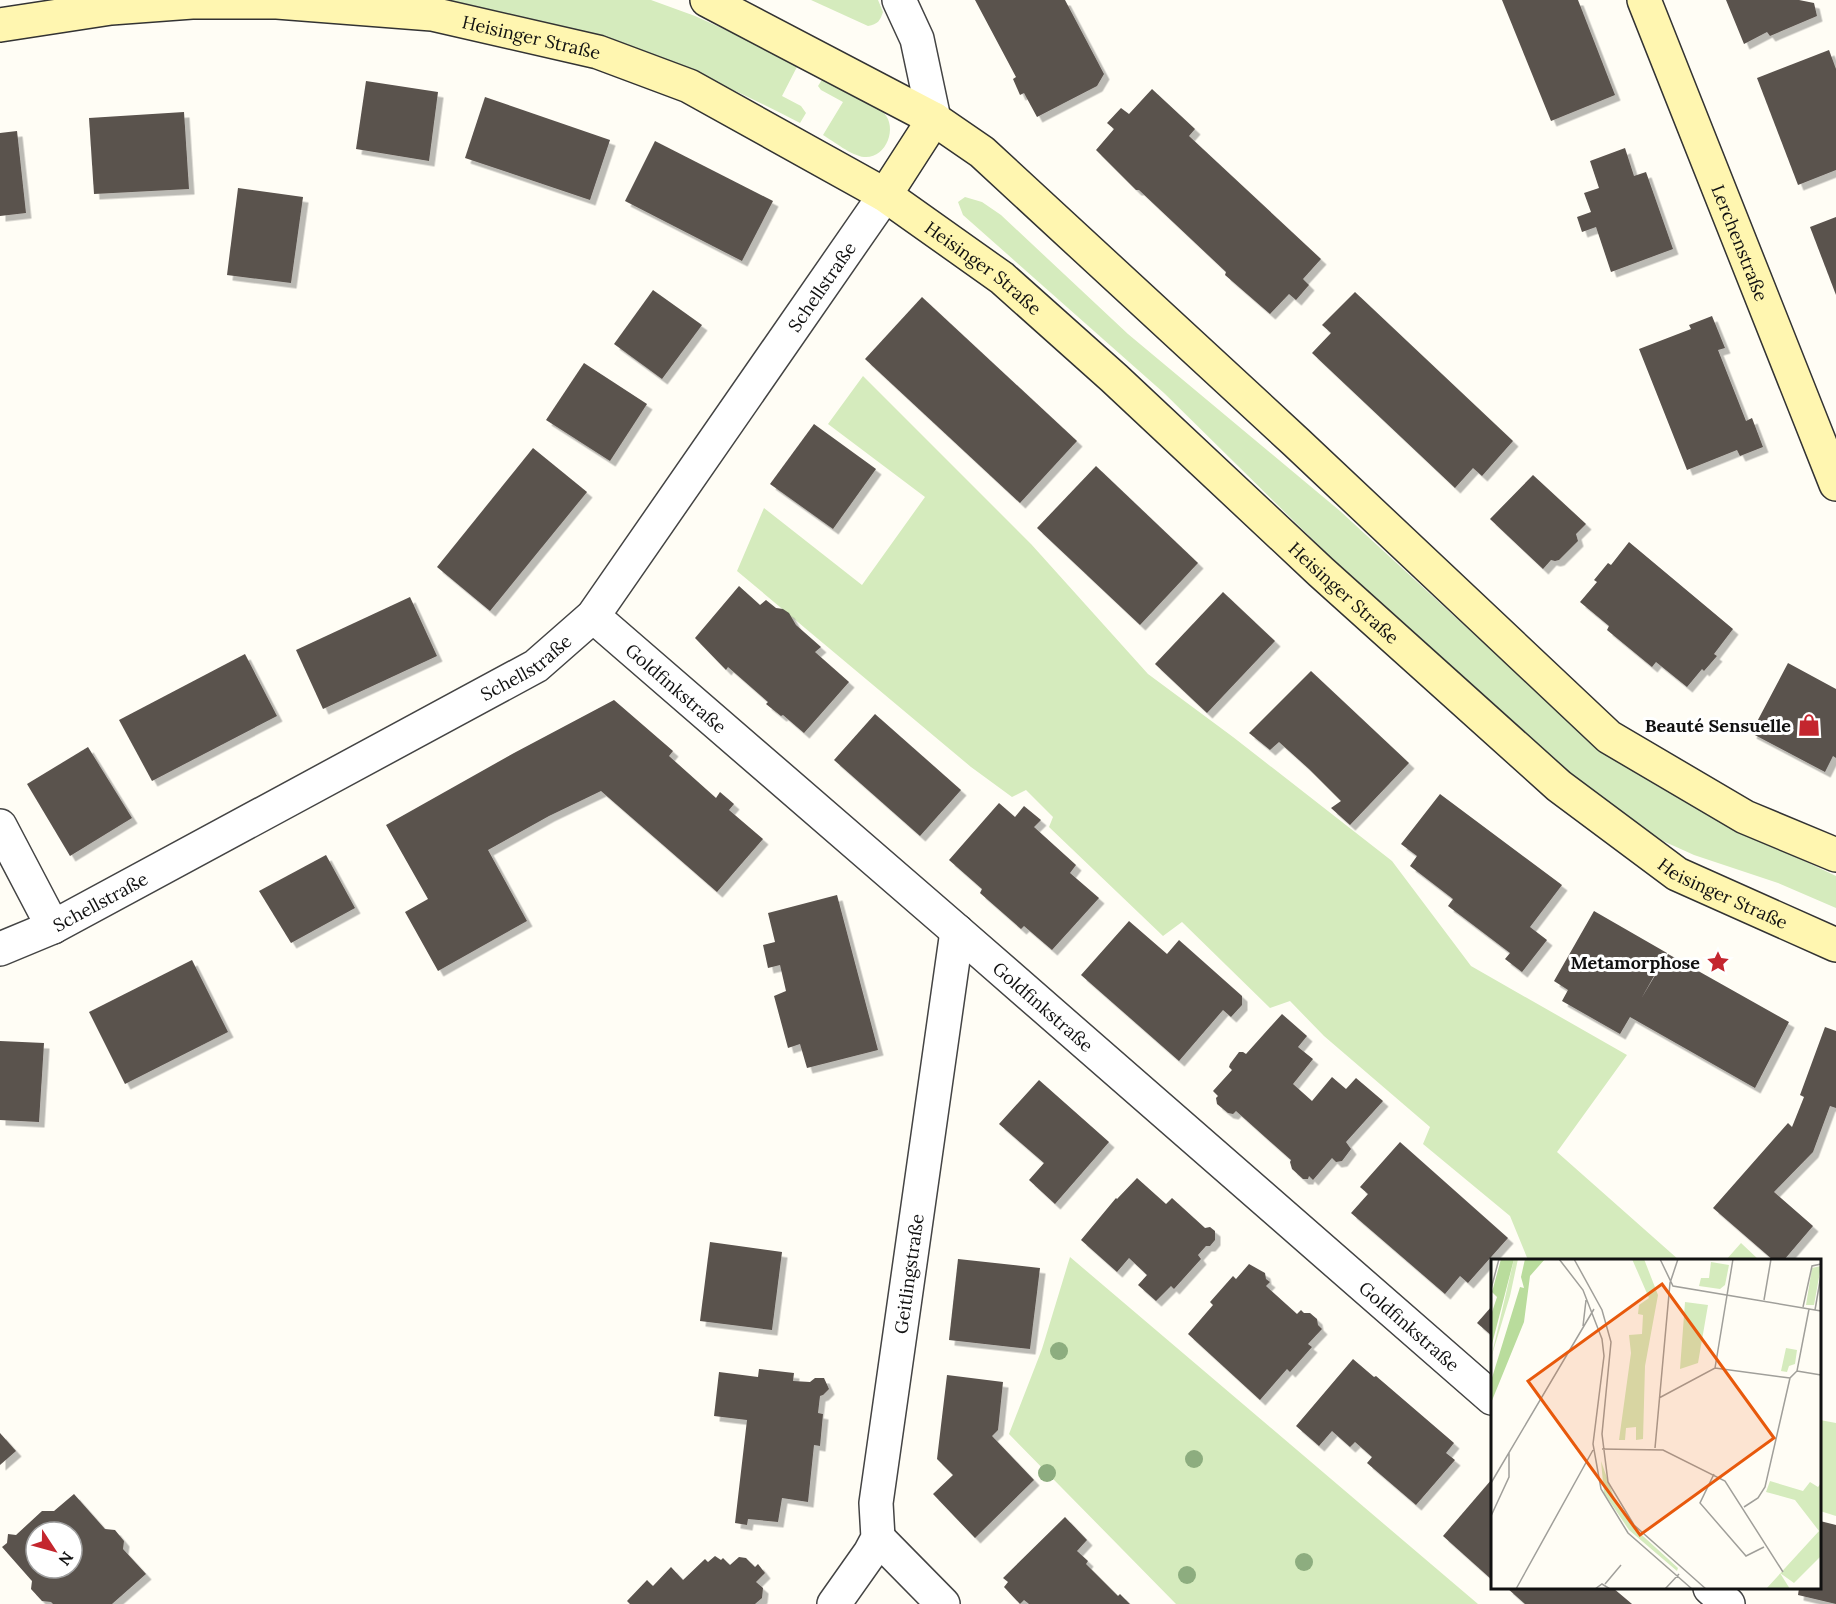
<svg xmlns="http://www.w3.org/2000/svg" width="1836" height="1604" font-family="Lora,serif">
	<defs>
		<filter id="shadow"><feDropShadow dx="5.5" dy="5.5" stdDeviation="0" flood-color="#0004"/></filter>
	</defs>
	<rect width="100%" height="100%" fill="#fffdf5"/>
	<g fill="#d5ebbd">
		<path d="M 448,0 L 651,0 L 695,16 L 799,63 L 782,96 L 801,106 L 806,113 L 800,123 C 757,101 713,79 667,63 C 596,37 523,16 448,0 Z"/>
		<path d="M 811,0 L 878,0 L 883,12 C 880,21 878,24 868,26 Z"/>
		<path d="M 825,75 C 840,84 873,101 884,113 C 898,128 886,159 864,157 C 852,156 833,141 823,135 L 843,102 L 821,90 L 818,86 Z"/>
		<polygon points="965,197 982,202 1001,215 1128,334 1340,511 1503,661 1582,732 1657,786 1733,827 1836,876 1836,908 1778,883 1694,855 1663,841 1580,785 1444,669 1164,393 963,215 958,202"/>
		<polygon points="863,376 1031,544 1148,674 1233,737 1392,861 1471,966 1627,1055 1557,1152 1679,1260 1528,1260 1510,1216 1423,1144 1430,1127 1324,1036 1290,1001 1270,1008 1182,922 1163,936 1049,827 1053,817 1026,790 1012,797 971,767 737,571 764,508 862,585 925,497 828,424"/>
		<polygon points="1741,1243 1759,1260 1726,1260"/>
		<polygon points="1070,1257 1478,1604 1176,1604 1009,1434 1042,1349"/>
		<polygon points="1820,1420 1836,1423 1836,1516 1820,1511"/>
	</g>
	<g fill="#5a524d" fill-rule="evenodd" filter="url(#shadow)">
		<polygon points="975,0 1065,0 1104,74 1097,86 1037,117 1024,93 1020,95 1013,79 1016,77"/>
		<polygon points="1502,0 1578,0 1615,95 1551,121"/>
		<polygon points="1726,0 1799,0 1814,3 1817,16 1770,36 1767,32 1744,44"/>
		<polygon points="1829,50 1836,69 1836,170 1798,185 1757,78"/>
		<polygon points="366,81 438,92 429,161 356,149"/>
		<polygon points="1152,89 1195,129 1189,136 1321,259 1303,279 1309,285 1296,300 1289,294 1270,314 1225,275 1226,272 1139,190 1136,190 1096,150 1114,129 1107,123 1121,108 1129,114"/>
		<polygon points="485,97 610,140 590,200 465,158"/>
		<polygon points="184,112 189,189 94,194 89,118"/>
		<polygon points="17,131 26,213 0,216 0,133"/>
		<polygon points="655,141 773,201 742,261 625,201"/>
		<polygon points="1625,148 1634,176 1646,172 1673,249 1611,272 1596,227 1582,232 1577,217 1591,212 1584,193 1599,188 1590,161"/>
		<polygon points="238,188 303,197 291,283 227,275"/>
		<polygon points="1836,217 1836,295 1810,227"/>
		<polygon points="653,290 702,325 662,379 614,344"/>
		<polygon points="1355,292 1513,441 1482,476 1473,468 1455,488 1312,353 1331,333 1322,325"/>
		<polygon points="922,297 1077,441 1020,503 865,359"/>
		<polygon points="1712,316 1725,348 1718,350 1731,383 1746,421 1752,418 1763,447 1740,456 1737,450 1687,470 1639,349 1691,329 1689,325"/>
		<polygon points="584,363 647,404 610,461 546,420"/>
		<polygon points="814,424 876,469 833,529 770,484"/>
		<polygon points="533,448 587,492 490,611 437,567"/>
		<polygon points="1096,466 1198,563 1140,625 1037,528"/>
		<polygon points="1533,475 1586,524 1576,534 1578,541 1559,560 1555,561 1551,560 1543,569 1490,519"/>
		<polygon points="1629,542 1733,629 1714,654 1717,656 1704,671 1702,669 1687,687 1656,662 1652,667 1607,630 1609,626 1580,602 1597,582 1594,580 1608,563 1611,565"/>
		<polygon points="739,586 760,605 766,600 776,608 783,609 789,613 796,625 821,647 815,652 849,682 804,733 783,715 781,716 766,704 768,702 728,667 726,670 695,638"/>
		<polygon points="1223,592 1275,641 1207,713 1155,664"/>
		<polygon points="410,597 437,656 323,709 296,650"/>
		<polygon points="245,654 277,716 152,781 119,720"/>
		<polygon points="1788,663 1836,689 1836,758 1833,756 1825,772 1751,733"/>
		<polygon points="1311,671 1409,763 1350,825 1331,808 1341,801 1309,769 1279,742 1270,750 1249,733"/>
		<polygon points="614,700 673,751 669,756 716,798 720,792 734,804 729,810 763,839 717,892 601,791 549,816 488,850 527,921 438,971 405,912 428,899 386,825 514,753"/>
		<polygon points="875,714 961,790 920,836 834,760"/>
		<polygon points="88,747 132,818 70,856 27,784"/>
		<polygon points="1440,794 1562,885 1530,927 1547,940 1522,972 1505,959 1510,953 1448,906 1453,899 1410,866 1417,856 1401,844"/>
		<polygon points="999,803 1015,817 1024,806 1041,820 1034,827 1076,865 1070,873 1099,898 1052,950 1024,926 1021,929 980,893 982,889 949,860"/>
		<polygon points="326,855 355,908 291,943 259,891"/>
		<polygon points="837,895 878,1050 807,1068 800,1044 788,1048 774,996 786,991 780,965 768,968 763,945 775,942 768,913"/>
		<polygon points="1594,911 1667,953 1641,999 1668,954 1789,1022 1755,1088 1630,1017 1620,1034 1562,1001 1568,990 1554,981"/>
		<polygon points="1129,921 1167,954 1179,940 1242,996 1242,1005 1231,1017 1223,1010 1179,1061 1081,975"/>
		<polygon points="192,960 228,1032 125,1084 89,1012"/>
		<polygon points="1282,1014 1307,1036 1298,1047 1313,1059 1293,1084 1312,1101 1332,1077 1346,1089 1356,1078 1383,1101 1346,1142 1351,1149 1342,1161 1336,1162 1332,1158 1313,1180 1309,1176 1308,1179 1303,1179 1292,1169 1290,1162 1291,1160 1265,1137 1236,1111 1233,1114 1228,1113 1217,1104 1216,1098 1218,1096 1213,1091 1232,1070 1229,1067 1230,1064 1239,1052 1243,1052 1246,1054"/>
		<polygon points="1825,1027 1836,1031 1836,1108 1830,1106 1813,1152 1774,1192 1813,1226 1784,1260 1773,1260 1713,1208 1788,1123 1792,1127 1804,1097 1800,1095"/>
		<polygon points="0,1041 44,1043 39,1122 0,1120"/>
		<polygon points="1039,1080 1109,1142 1055,1204 1029,1180 1044,1163 999,1124"/>
		<polygon points="1400,1142 1508,1238 1468,1283 1460,1276 1445,1294 1351,1213 1368,1194 1360,1187"/>
		<polygon points="1137,1178 1166,1204 1172,1198 1205,1228 1210,1227 1215,1231 1215,1240 1210,1246 1206,1246 1198,1255 1201,1259 1174,1289 1171,1286 1156,1301 1138,1285 1147,1275 1129,1258 1117,1272 1081,1240 1116,1198 1117,1199"/>
		<polygon points="710,1242 782,1252 772,1330 700,1321"/>
		<polygon points="958,1259 1040,1268 1030,1349 949,1340"/>
		<polygon points="1249,1264 1265,1273 1266,1279 1270,1282 1266,1286 1297,1314 1301,1310 1304,1313 1310,1313 1317,1319 1318,1325 1322,1329 1308,1344 1312,1347 1290,1372 1287,1369 1260,1400 1188,1334 1213,1305 1210,1302 1233,1276 1236,1279"/>
		<polygon points="1492,1306 1492,1336 1477,1323"/>
		<polygon points="1353,1359 1374,1377 1376,1376 1454,1443 1446,1453 1455,1460 1416,1505 1367,1463 1372,1457 1355,1442 1350,1447 1332,1431 1319,1446 1296,1426"/>
		<polygon points="759,1369 794,1373 793,1381 810,1382 815,1378 824,1378 829,1389 823,1395 820,1396 818,1413 823,1414 820,1446 814,1445 808,1502 782,1498 778,1522 748,1519 747,1525 735,1523 747,1420 714,1416 719,1372 758,1377"/>
		<polygon points="947,1375 1003,1382 998,1430 992,1436 1034,1480 975,1538 933,1494 953,1475 937,1459"/>
		<polygon points="0,1433 16,1451 0,1465"/>
		<polygon points="1492,1479 1492,1578 1491,1579 1443,1536"/>
		<path d="M 74,1494 L 105,1529 L 115,1530 L 124,1541 L 123,1549 L 146,1574 L 112,1604 L 53,1604 L 51,1602 L 42,1601 L 31,1589 L 32,1581 L 2,1547 L 7,1543 L 8,1534 L 16,1535 L 42,1511 L 54,1511 ZM 36,1532 L 72,1532 L 72,1568 L 36,1568 Z"/>
		<polygon points="1065,1517 1087,1540 1077,1551 1088,1561 1086,1564 1118,1596 1120,1594 1130,1604 1029,1604 1024,1600 1020,1604 1004,1587 1008,1582 1003,1578"/>
		<polygon points="1820,1521 1836,1525 1836,1604 1798,1595 1799,1588 1820,1588"/>
		<polygon points="715,1556 721,1560 723,1558 730,1565 739,1557 746,1558 755,1567 758,1564 765,1573 756,1582 763,1588 762,1598 755,1604 630,1604 627,1601 647,1580 653,1586 671,1567 683,1580 705,1559 708,1562"/>
		<polygon points="1507,1588 1613,1588 1632,1604 1525,1604"/>
	</g>
	<g fill="none" stroke-linecap="round" stroke-linejoin="round">
		<g stroke="#444" stroke-width="36">
			<g id="minor">
				<polyline points="899,0 917,39 934,119"/>
				<path id="s1" d="M 593,616 L 957,931 L 1492,1398"/>
				<polyline points="0,826 53,927"/>
				<path id="s2" d="M 0,949 L 53,927 L 536,666 L 593,616 L 885,195"/>
				<polyline points="878,1538 943,1604"/>
				<polyline points="1710,1588 1728,1604"/>
				<path id="s3" d="M 834,1604 L 870,1553 L 878,1538 L 876,1503 L 957,931"/>
			</g>
		</g>
		<g stroke="#333" stroke-width="36">
			<g id="secondary">
				<polyline points="707,0 934,119 982,152 1296,442 1609,737 1745,817 1836,855"/>
				<path id="s4" d="M 1644,0 L 1836,484"/>
				<path id="s5" d="M 0,25 L 111,8 L 192,2 L 277,2 L 432,14 L 598,52 L 689,86 L 885,195 L 1002,278 L 1114,378 L 1321,572 L 1559,786 L 1677,874 L 1836,945"/>
				<polyline points="885,195 934,119"/>
			</g>
		</g>
		<use href="#minor" stroke="#fff" stroke-width="33"/>
		<use href="#secondary" stroke="#fff6b0" stroke-width="33"/>
	</g>
	<g fill="#8dad7f">
		<circle cx="1059" cy="1351" r="9"/>
		<circle cx="1194" cy="1459" r="9"/>
		<circle cx="1047" cy="1473" r="9"/>
		<circle cx="1304" cy="1562" r="9"/>
		<circle cx="1187" cy="1575" r="9"/>
	</g>
	<defs>
		<g id="shop-bare" transform="scale(1.8)"><path d="M-5-2.5h2.3a2.7 3.5 0 0 1 5.4 0H5L5.5 6h-11ZM-1.5-2.5h3a1.5 2.3 0 0 0-3 0Z" fill="#c4262e" stroke="#fff" stroke-width="2.5" paint-order="stroke"/></g>
		<g id="sight-bare" transform="scale(1.8)"><path d="M0-6L1.8-2.2L6-1.7L2.9 1.2L3.7 5.4L0 3.3L-3.7 5.4L-2.9 1.2L-6-1.7L-1.8-2.2Z" fill="#c4262e" stroke="#fff" stroke-width="2.5" paint-order="stroke"/></g>
	</defs>
	<g fill-rule="evenodd">
		<use href="#shop-bare" x="1809" y="725"/>
		<use href="#sight-bare" x="1718" y="962"/>
	</g>
	<g text-anchor="middle" dominant-baseline="central" stroke-width="6" stroke-linejoin="round" paint-order="stroke">
		<g font-size="18" fill="#111" stroke="#fff">
			<text stroke="none"><textPath href="#s5" startOffset="536">Heisinger Straße</textPath></text>
			<text stroke="none"><textPath href="#s4" startOffset="261">Lerchenstraße</textPath></text>
			<text stroke="none"><textPath href="#s5" startOffset="1048">Heisinger Straße</textPath></text>
			<text stroke="none"><textPath href="#s2" startOffset="1083">Schellstraße</textPath></text>
			<text stroke="none"><textPath href="#s5" startOffset="1534">Heisinger Straße</textPath></text>
			<text stroke="none"><textPath href="#s2" startOffset="597">Schellstraße</textPath></text>
			<text stroke="none"><textPath href="#s1" startOffset="110">Goldfinkstraße</textPath></text>
			<text stroke="none"><textPath href="#s5" startOffset="2020">Heisinger Straße</textPath></text>
			<text stroke="none"><textPath href="#s2" startOffset="111">Schellstraße</textPath></text>
			<text stroke="none"><textPath href="#s1" startOffset="596">Goldfinkstraße</textPath></text>
			<text stroke="none"><textPath href="#s3" startOffset="346">Geitlingstraße</textPath></text>
			<text stroke="none"><textPath href="#s1" startOffset="1082">Goldfinkstraße</textPath></text>
		</g>
		<g font-size="18" font-weight="bold" fill="#111" stroke="#fff" text-anchor="end">
			<text x="1791" y="725">Beauté Sensuelle</text>
			<text x="1700" y="962">Metamorphose</text>
		</g>
	</g>
	<g transform="translate(1491 1259)">
		<rect width="330" height="330" fill="#fffdf5"/>
		<path d="M 23,0 L 27,0 L 19,37 L 0,99 ZM 141,0 L 153,0 L 167,36 L 154,107 L 152,180 L 145,181 L 145,168 L 135,169 L 134,181 L 128,181 L 140,94 L 138,76 L 151,75 L 152,56 L 147,55 L 148,46 L 158,39 ZM 220,3 L 238,6 L 234,26 L 229,30 L 208,27 L 210,19 L 218,19 ZM 330,7 L 323,46 L 315,46 L 321,9 ZM 194,43 L 217,46 L 207,104 L 189,110 ZM 295,89 L 306,91 L 304,105 L 298,107 L 296,113 L 290,112 ZM 110,202 L 126,247 L 141,267 L 187,309 L 186,312 L 138,271 L 113,234 ZM 279,222 L 312,232 L 319,223 L 327,228 L 330,224 L 330,297 L 303,324 L 289,314 L 299,330 L 275,330 L 328,272 L 304,241 L 275,233 Z" fill="#d5ebbd"/>
		<path d="M 10,0 L 23,0 L 0,89 L 0,56 L 6,38 L 1,33 ZM 34,0 L 54,0 L 39,17 L 33,63 L 0,144 L 0,122 L 29,28 L 33,29 L 30,18 Z" fill="#b9dc9c"/>
		<path fill="none" stroke="#a09f9a" stroke-width="1.5" d="M 68,0 L 92,31 L 111,80 L 113,97 L 102,185 L 110,230 L 137,274 L 201,330M 83,0 L 111,51 L 120,83 L 111,175 L 117,223 L 143,266 L 215,330M 169,0 L 182,27 L 330,52M 0,30 L 8,0M 273,41 L 280,0M 312,48 L 321,7 L 330,5M 324,51 L 330,16M 92,67 L 95,41M 224,109 L 242,0M 306,112 L 330,116M 168,139 L 224,109 L 299,119M 164,189 L 179,24 L 187,0M 111,190 L 172,191 L 234,222 L 292,313M 223,215 L 209,244 L 255,297 L 273,288M 0,224 L 103,50M 253,248 L 267,239 L 274,228 L 299,119 L 306,112 L 318,50M 0,257 L 18,218 L 18,193M 114,325 L 130,306M 25,330 L 102,191M 104,330 L 111,325 L 119,330M 174,330 L 188,315"/>
		<path fill="#e8590c" fill-opacity="0.15" stroke="#e8590c" stroke-width="3" d="M 171,25 L 283,179 L 149,276 L 37,122 Z"/>
		<rect width="330" height="330" fill="none" stroke="#111" stroke-width="3"/>
	</g>
	<g transform="translate(54 1550) rotate(126)"><circle r="28" fill="#ffffff" stroke="#a0a0a0" stroke-width="1.5"/>
	<path d="M0-4.5L10 22L0 15L-10 22Z" fill="#c4262e"/>
	<text y="-9" font-size="16" font-weight="bold" text-anchor="middle" fill="#111111">N</text>
	</g>
</svg>
